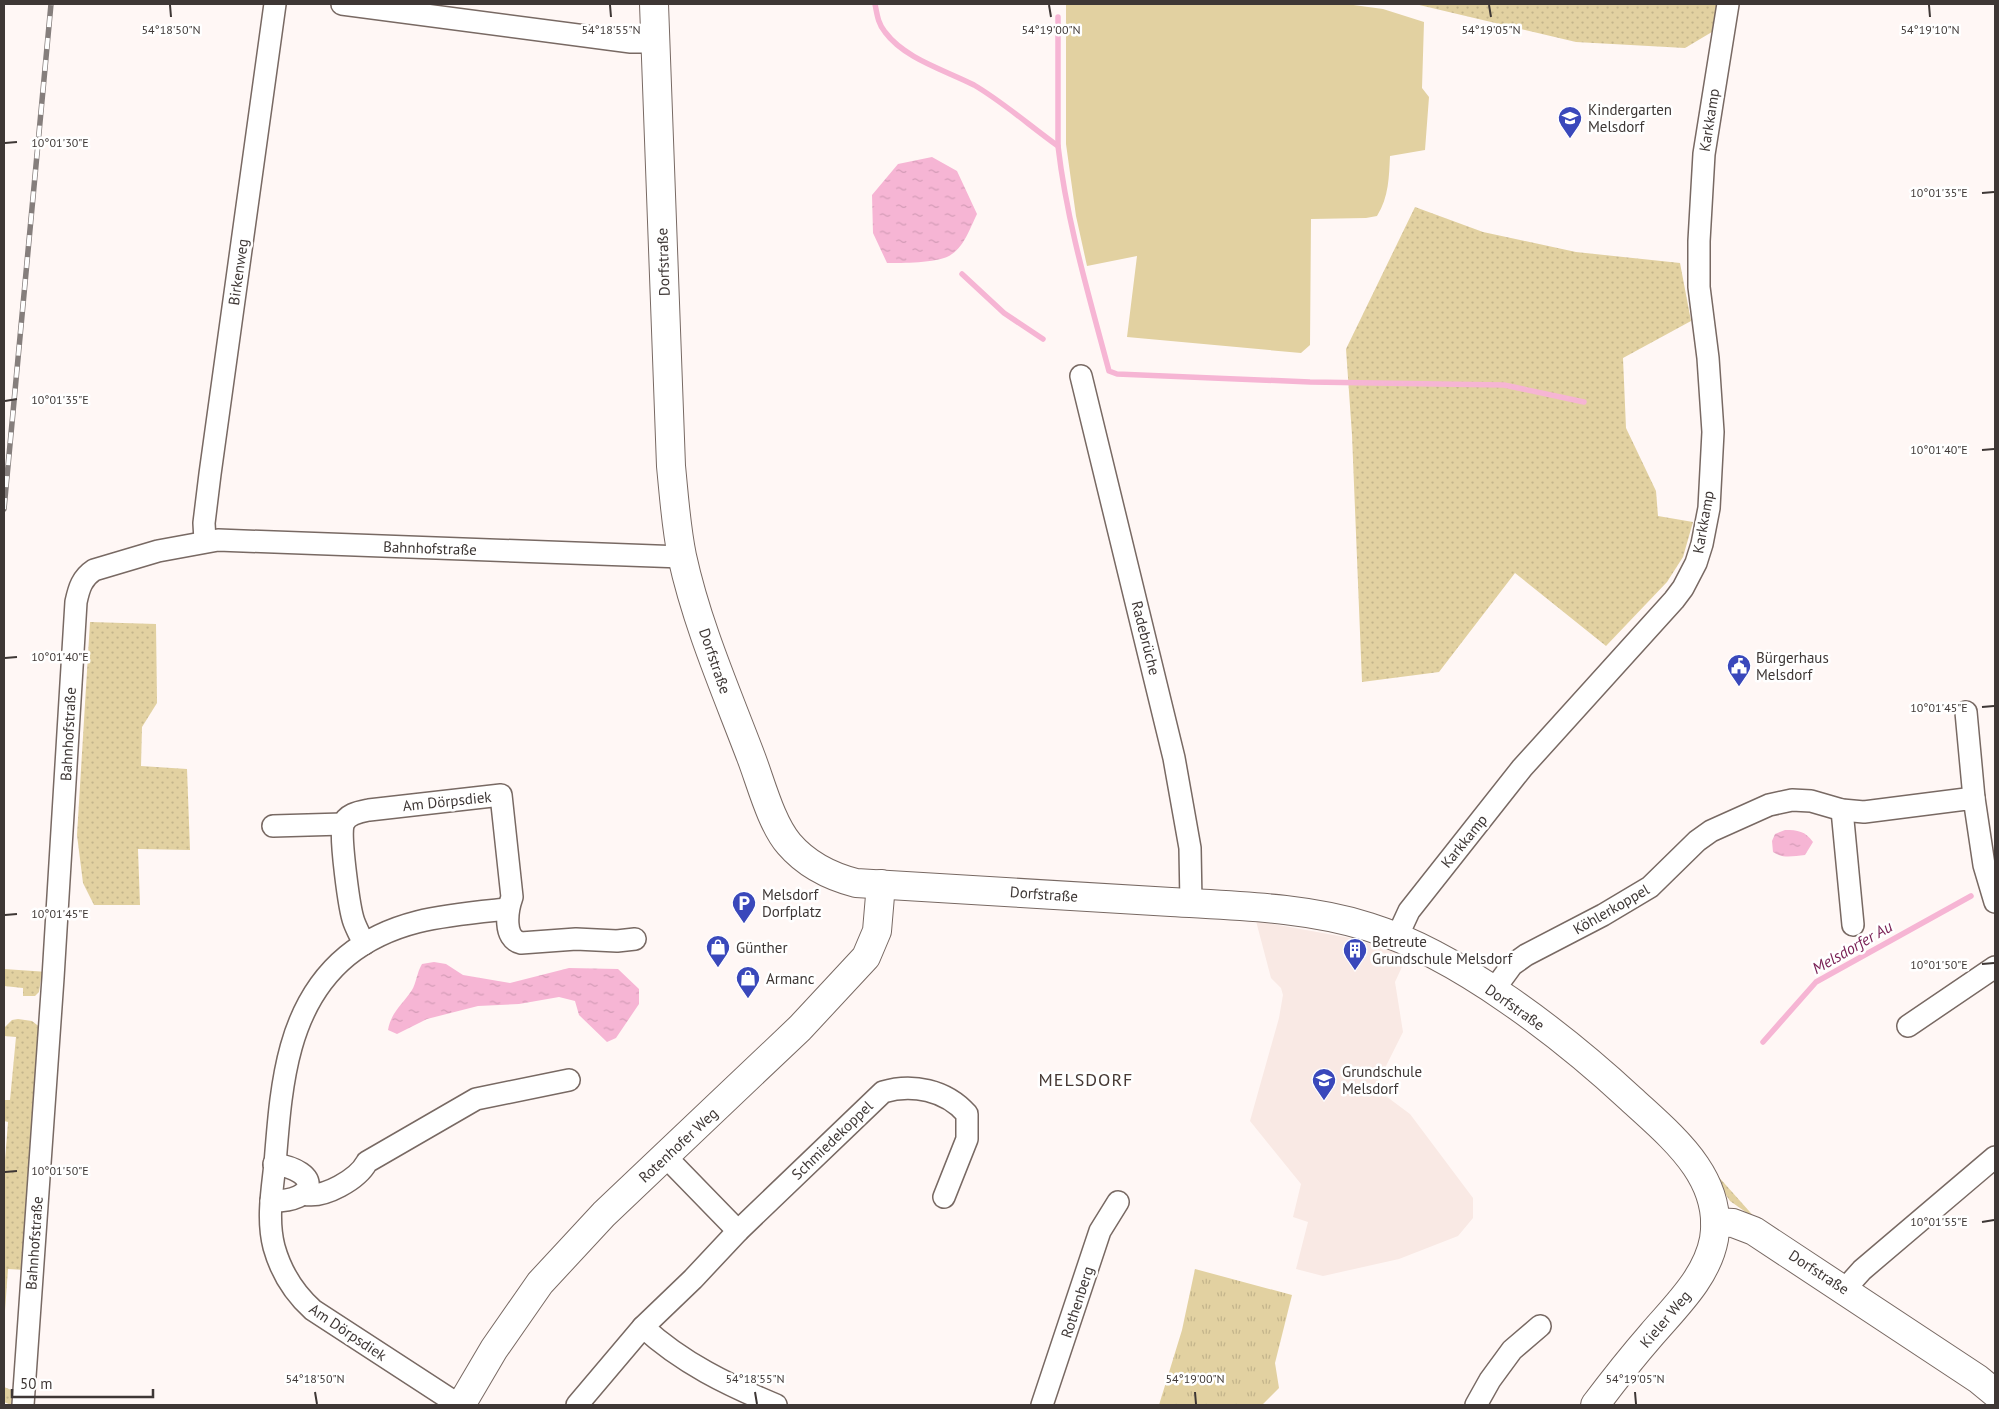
<svg xmlns="http://www.w3.org/2000/svg" width="1999" height="1409" font-family="'PT Sans',sans-serif">
	<defs>
		<pattern id="grass-dots" width="8" height="8" patternUnits="userSpaceOnUse" patternTransform="scale(1.25)"><rect width="8" height="8" fill="#e2d1a1"/><path d="M2 2h.1M6 6h.1" fill="none" stroke="#c3b48b" stroke-width="1.8" stroke-linecap="round"/></pattern>
		<pattern id="park-tufts" width="24" height="20" patternUnits="userSpaceOnUse" patternTransform="scale(1.25)"><rect width="24" height="20" fill="#e2d1a1"/><path d="M3 7l-1-3M5 7V3M7 7l1-3M15 17l-1-3M17 17v-4M19 17l1-3" fill="none" stroke="#c3b48b"/></pattern>
		<pattern id="water-ripples" width="26" height="14" patternUnits="userSpaceOnUse" patternTransform="scale(1.25)"><rect width="26" height="14" fill="#f6b5d4"/><path d="M2 4q2-2 4 0t4 0M15 11q2-2 4 0t4 0" fill="none" stroke="#d49cb7"/></pattern>
	</defs>
	<rect width="100%" height="100%" fill="#fff7f5"/>
	<polygon fill="#f9e9e4" points="1256,921 1356,939 1407,956 1395,982 1403,1032 1375,1088 1410,1114 1473,1198 1473,1218 1458,1236 1399,1259 1323,1276 1296,1269 1308,1222 1293,1217 1301,1184 1250,1121 1279,1018 1283,995 1281,988 1271,978"/>
	<g fill="url(#grass-dots)">
		<polygon points="1415,4 1722,4 1717,29 1685,48 1576,42"/>
		<polygon points="1415,207 1483,232 1576,252 1680,263 1691,321 1623,358 1626,428 1656,491 1658,516 1693,522 1683,557 1667,582 1606,646 1515,573 1439,672 1362,682 1352,435 1346,349"/>
		<polygon points="90,622 156,624 157,703 142,727 141,766 187,769 190,850 138,849 140,905 94,905 83,883 77,835"/>
		<polygon points="4,969 48,972 48,979 41,979 39,992 35,996 23,996 23,988 4,986"/>
		<polygon points="18,1019 32,1021 41,1028 25,1270 8,1269 4,1325 4,1173 8,1122 4,1121 4,1100 10,1100 16,1037 4,1036 4,1028 12,1020"/>
		<polygon points="1700,1156 1757,1220 1730,1201"/>
		<polygon points="4,1387 14,1391 11,1405 4,1402"/>
	</g>
	<polygon fill="url(#park-tufts)" points="1195,1269 1292,1295 1275,1363 1279,1388 1262,1405 1159,1405 1182,1330"/>
	<path fill="#e2d1a1" d="M 1066,4 L 1346,4 L 1383,9 L 1424,22 L 1422,88 L 1429,97 L 1425,150 L 1390,156 C 1389,176 1389,197 1377,216 L 1366,218 L 1311,219 L 1310,345 L 1301,353 L 1127,337 L 1137,256 L 1087,266 L 1076,216 L 1066,144 Z"/>
	<g fill="url(#water-ripples)">
		<path d="M 932,157 L 957,171 L 977,214 C 970,228 964,248 949,256 C 936,263 902,263 887,263 L 873,233 L 872,195 L 898,164 Z"/>
		<path d="M 1785,830 C 1798,830 1805,831 1813,842 L 1805,855 C 1793,856 1783,859 1773,852 L 1772,841 L 1775,834 Z"/>
		<path d="M 434,962 L 446,964 L 463,975 L 510,983 L 569,968 L 618,969 L 639,989 L 639,1004 L 616,1038 L 607,1042 L 579,1015 L 575,1001 L 559,997 L 519,1004 L 478,1006 L 427,1019 L 397,1034 L 388,1030 C 391,1012 403,1004 412,990 C 416,984 417,972 422,964 Z"/>
	</g>
	<g fill="none" stroke-linecap="round" stroke-linejoin="round">
		<g stroke="#f6b5d4" stroke-width="5.5">
			<path d="M 875,4 C 877,14 878,24 885,32 C 905,59 945,70 974,85 C 1003,102 1030,126 1058,146 C 1067,223 1089,296 1109,371 L 1117,374 L 1310,382 L 1504,385 L 1584,402"/>
			<polyline points="1058,17 1058,146"/>
			<polyline points="962,274 1004,313 1043,339"/>
			<polyline points="1763,1042 1816,982 1971,896"/>
		</g>
		<g stroke="#786963" stroke-width="24">
			<g id="street">
				<polyline points="342,4 631,42 654,42"/>
				<polyline points="1081,376 1174,758 1190,848 1191,903"/>
				<polyline points="205,541 204,523 210,474 275,4"/>
				<polyline points="1966,712 1974,798"/>
				<polyline points="1842,810 1853,925"/>
				<polyline points="273,826 343,824"/>
				<polyline points="1397,937 1409,911 1522,768 1674,600 1683,588 1696,563 1702,544 1709,508 1713,432 1708,358 1699,287 1699,241 1704,154 1728,4"/>
				<path d="M 364,944 C 361,937 357,930 354,922 C 349,909 340,838 343,825 C 346,814 359,812 369,810 L 501,795 L 512,897 C 507,911 503,939 521,943 L 576,939 L 617,941 L 635,939"/>
				<polyline points="1493,991 1512,965 1526,955 1603,915 1650,887 1697,841 1711,831 1769,805 1792,800 1811,801 1842,810 1864,812 1974,798 1984,865 1995,902"/>
				<polyline points="1908,1026 1995,967"/>
				<polyline points="666,1157 738,1231"/>
				<path d="M 304,1194 C 324,1199 358,1179 367,1162 L 476,1099 L 569,1080"/>
				<path d="M 271,1201 C 318,1202 322,1171 274,1164"/>
				<polyline points="1845,1289 1862,1270 1995,1157"/>
				<path d="M 643,1327 C 682,1363 728,1385 776,1405"/>
				<path d="M 23,1405 L 53,978 L 76,602 C 79,588 82,578 94,570 L 158,551 L 218,540 L 682,557"/>
				<path d="M 459,1405 L 313,1310 C 294,1293 281,1272 274,1247 C 267,1220 272,1191 275,1164 C 281,1090 285,1007 347,956 C 394,918 450,915 508,909"/>
				<path d="M 577,1405 L 643,1327 L 693,1279 L 738,1231 L 883,1092 C 912,1083 946,1090 967,1114 L 967,1139 L 944,1197"/>
				<polyline points="1042,1405 1100,1231 1118,1202"/>
				<polyline points="1476,1405 1490,1380 1512,1350 1540,1326"/>
			</g>
		</g>
		<g stroke="#786963" stroke-width="30">
			<g id="secondary">
				<path d="M 654,4 L 671,466 C 674,496 676,527 682,556 C 697,625 726,691 751,757 C 761,783 771,823 789,844 C 807,865 829,876 856,883 C 961,890 1066,895 1171,902 C 1237,906 1306,907 1369,927 C 1459,955 1563,1036 1631,1099 C 1671,1136 1724,1177 1714,1239 C 1707,1277 1676,1306 1652,1334 C 1632,1357 1613,1381 1595,1405"/>
				<polyline points="1715,1222 1733,1223 1754,1231 1978,1379 1995,1393"/>
				<polyline points="461,1405 494,1349 540,1283 604,1214 800,1028 866,957 877,931 881,884"/>
			</g>
		</g>
		<use href="#street" stroke="#fff" stroke-width="21"/>
		<use href="#secondary" stroke="#fff" stroke-width="28"/>
		<g stroke="#857e7c" stroke-width="5.5">
			<polyline id="rail" points="4,509 51,4"/>
		</g>
		<use href="#rail" stroke="#fff" stroke-width="4" stroke-dasharray="11" stroke-linecap="butt"/>
	</g>
	<path fill="none" stroke="#3e3735" stroke-width="2" d="M 170,5 L 171,17M 610,5 L 611,17M 1049,5 L 1051,17M 1489,5 L 1491,17M 1929,5 L 1930,17M 5,143 L 17,142M 1982,193 L 1994,192M 5,401 L 17,399M 1982,450 L 1994,449M 5,658 L 17,657M 1982,707 L 1994,706M 5,915 L 17,914M 1982,964 L 1994,963M 5,1172 L 17,1171M 1982,1222 L 1994,1220M 315,1392 L 317,1404M 755,1392 L 757,1404M 1195,1392 L 1196,1404M 1635,1392 L 1636,1404"/>
	<defs>
		<g id="school-pin" transform="scale(1.25)"><path d="M0 17L-7.5 6A9.5 9.5 0 1 1 7.5 6Z" fill="#3a48bb" stroke="#fff"/><path d="M0-5L7-2L0 1L-7-2ZM-4 1L0 2.5L4 1V4Q0 6-4 4Z" fill="#fff"/></g>
		<g id="civic-pin" transform="scale(1.25)"><path d="M0 17L-7.5 6A9.5 9.5 0 1 1 7.5 6Z" fill="#3a48bb" stroke="#fff"/><path d="M-.6-6.5H3V-4.5H.6V-3L4-1V1h2V6H-6V1h2V-1L-.6-3ZM-1.2 2.5V6h2.4V2.5Z" fill="#fff"/></g>
		<g id="parking-pin" transform="scale(1.25)"><path d="M0 17L-7.5 6A9.5 9.5 0 1 1 7.5 6Z" fill="#3a48bb" stroke="#fff"/><path d="M-3.5-5.5H1a3.5 3.5 0 0 1 0 7H-1V5.5H-3.5ZM-1-3.4V-.6H.8a1.4 1.4 0 0 0 0-2.8Z" fill="#fff"/></g>
		<g id="shop-pin" transform="scale(1.25)"><path d="M0 17L-7.5 6A9.5 9.5 0 1 1 7.5 6Z" fill="#3a48bb" stroke="#fff"/><path d="M-5-2.5h2.3a2.7 3.5 0 0 1 5.4 0H5L5.5 6h-11ZM-1.5-2.5h3a1.5 2.3 0 0 0-3 0Z" fill="#fff"/></g>
		<g id="building-pin" transform="scale(1.25)"><path d="M0 17L-7.5 6A9.5 9.5 0 1 1 7.5 6Z" fill="#3a48bb" stroke="#fff"/><path d="M-4-6H4V6H1V3H-1V6H-4ZM-2.5-4.3h1.7v1.8h-1.7ZM.8-4.3h1.7v1.8H.8ZM-2.5-1h1.7V.8h-1.7ZM.8-1h1.7V.8H.8Z" fill="#fff"/></g>
	</defs>
	<g fill-rule="evenodd">
		<use href="#school-pin" x="1570" y="118"/>
		<use href="#civic-pin" x="1739" y="666"/>
		<use href="#parking-pin" x="744" y="903"/>
		<use href="#shop-pin" x="718" y="947"/>
		<use href="#building-pin" x="1355" y="950"/>
		<use href="#shop-pin" x="748" y="978"/>
		<use href="#school-pin" x="1324" y="1080"/>
	</g>
	<g text-anchor="middle" dominant-baseline="central" stroke-width="5" stroke-linejoin="round" paint-order="stroke">
		<g font-size="15" fill="#3e3735" stroke="#fff" text-anchor="start">
			<text x="1588" y="109">Kindergarten<tspan x="1588" dy="17">Melsdorf</tspan></text>
			<text x="1756" y="657">Bürgerhaus<tspan x="1756" dy="17">Melsdorf</tspan></text>
			<text x="762" y="894">Melsdorf<tspan x="762" dy="17">Dorfplatz</tspan></text>
			<text x="1372" y="941">Betreute<tspan x="1372" dy="17">Grundschule Melsdorf</tspan></text>
			<text x="736" y="947">Günther</text>
			<text x="766" y="978">Armanc</text>
			<text x="1342" y="1071">Grundschule<tspan x="1342" dy="17">Melsdorf</tspan></text>
		</g>
		<g font-size="15" fill="#3e3735" stroke="#fff">
			<text transform="translate(1709 120) rotate(-81)">Karkkamp</text>
			<text transform="translate(663 262) rotate(-92)">Dorfstraße</text>
			<text transform="translate(238 272) rotate(-82)">Birkenweg</text>
			<text transform="translate(1703 522) rotate(-80)">Karkkamp</text>
			<text transform="translate(430 548) rotate(2)">Bahnhofstraße</text>
			<text transform="translate(1146 638) rotate(76)">Radebrüche</text>
			<text transform="translate(715 661) rotate(71)">Dorfstraße</text>
			<text transform="translate(68 734) rotate(-87)">Bahnhofstraße</text>
			<text transform="translate(447 801) rotate(-6)">Am Dörpsdiek</text>
			<text transform="translate(1464 841) rotate(-51)">Karkkamp</text>
			<text transform="translate(1044 894) rotate(4)">Dorfstraße</text>
			<text transform="translate(1611 909) rotate(-30)">Köhlerkoppel</text>
			<text transform="translate(1515 1007) rotate(35)">Dorfstraße</text>
			<text transform="translate(832 1140) rotate(-44)">Schmiedekoppel</text>
			<text transform="translate(678 1145) rotate(-43)">Rotenhofer Weg</text>
			<text transform="translate(34 1243) rotate(-86)">Bahnhofstraße</text>
			<text transform="translate(1819 1272) rotate(33)">Dorfstraße</text>
			<text transform="translate(1077 1302) rotate(-72)">Rothenberg</text>
			<text transform="translate(1665 1319) rotate(-50)">Kieler Weg</text>
			<text transform="translate(348 1332) rotate(34)">Am Dörpsdiek</text>
		</g>
		<g font-size="16" font-style="italic" fill="#781e53" stroke="#fff">
			<text transform="translate(1852 947) rotate(-30)">Melsdorfer Au</text>
		</g>
		<g font-size="18" letter-spacing="1" fill="#463833" stroke="#fff">
			<text x="1086" y="1079">MELSDORF</text>
		</g>
	</g>
	<g font-size="12" text-anchor="middle" fill="#3e3735" stroke="#fff" stroke-width="5" stroke-linejoin="round" paint-order="stroke">
		<text x="171" y="34">54°18'50"N</text>
		<text x="611" y="34">54°18'55"N</text>
		<text x="1051" y="34">54°19'00"N</text>
		<text x="1491" y="34">54°19'05"N</text>
		<text x="1930" y="34">54°19'10"N</text>
		<text x="60" y="147">10°01'30"E</text>
		<text x="1939" y="197">10°01'35"E</text>
		<text x="60" y="404">10°01'35"E</text>
		<text x="1939" y="454">10°01'40"E</text>
		<text x="60" y="661">10°01'40"E</text>
		<text x="1939" y="712">10°01'45"E</text>
		<text x="60" y="918">10°01'45"E</text>
		<text x="1939" y="969">10°01'50"E</text>
		<text x="60" y="1175">10°01'50"E</text>
		<text x="1939" y="1226">10°01'55"E</text>
		<text x="315" y="1383">54°18'50"N</text>
		<text x="755" y="1383">54°18'55"N</text>
		<text x="1195" y="1383">54°19'00"N</text>
		<text x="1635" y="1383">54°19'05"N</text>
	</g>
	<rect width="1999" height="1409" fill="none" stroke="#3e3735" stroke-width="10"/>
	<path d="M12 1389v8h141v-8" fill="none" stroke="#3e3735" stroke-width="2.5"/>
	<text x="20" y="1389" font-size="15" fill="#3e3735" stroke="#ffffff" stroke-width="4" paint-order="stroke">50 m</text>
</svg>
